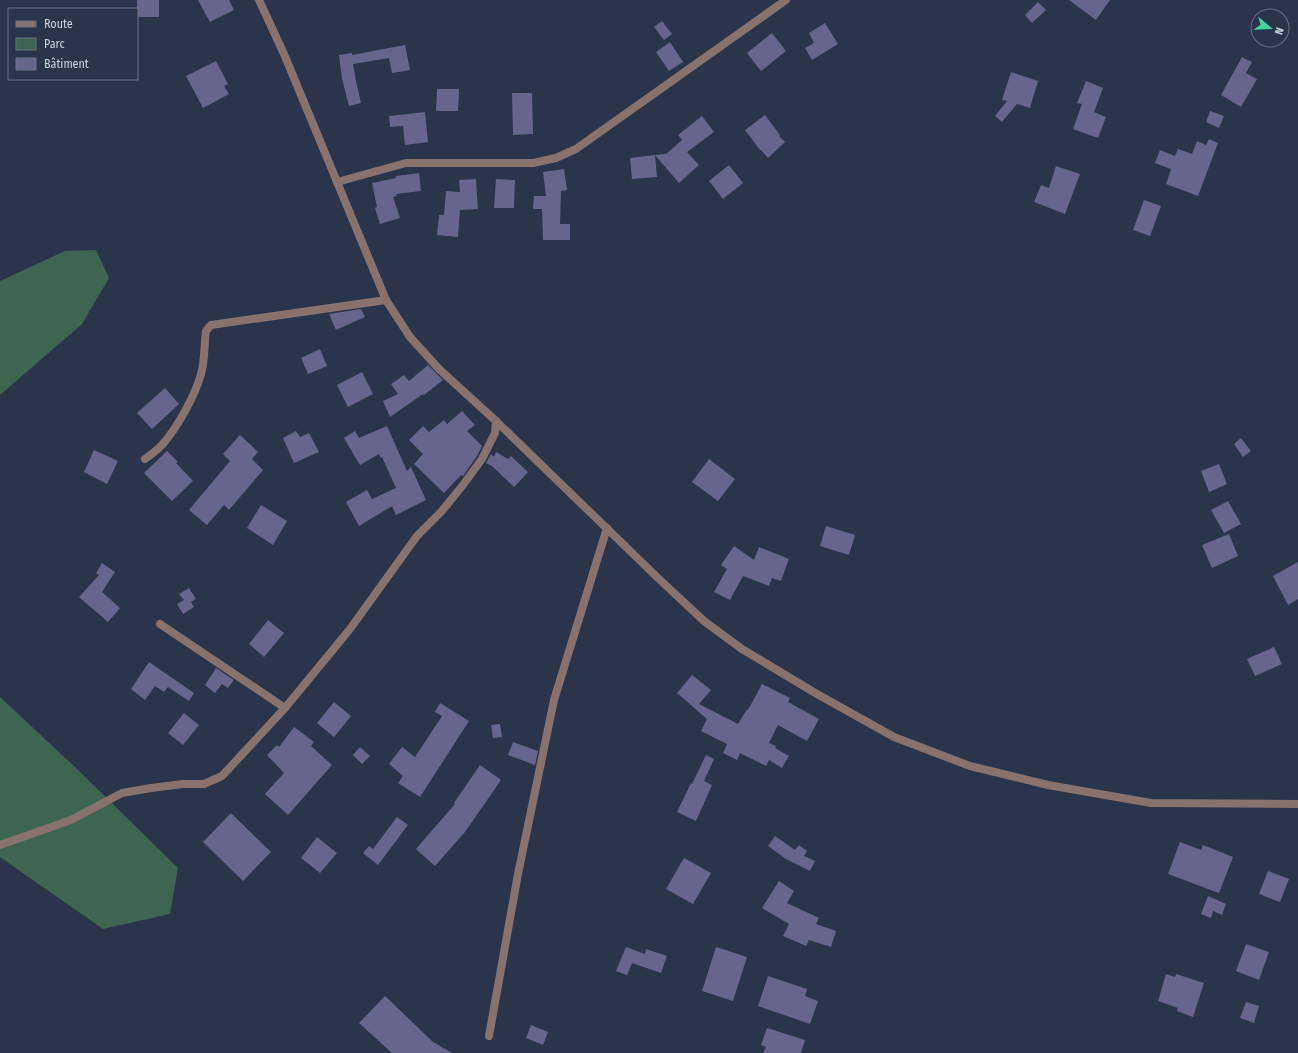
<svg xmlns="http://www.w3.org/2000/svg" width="1298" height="1053" font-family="'Fira Sans Condensed',sans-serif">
	<rect width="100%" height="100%" fill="#2a344b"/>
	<g fill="#3e6552">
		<polygon points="96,250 109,278 82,324 0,395 0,281 65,251"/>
		<polygon points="0,697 76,768 178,868 170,914 103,929 0,857"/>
	</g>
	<g fill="#67658d">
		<rect x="137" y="0" width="22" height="17"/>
		<polygon points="198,0 229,0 234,10 210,22"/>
		<polygon points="1069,0 1110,0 1096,20"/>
		<polygon points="1038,2 1046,10 1032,23 1025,15"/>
		<polygon points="662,21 672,34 664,40 654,27"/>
		<polygon points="825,23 838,44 812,60 805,48 814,43 809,33"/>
		<polygon points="772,33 786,51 761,71 747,53"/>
		<polygon points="670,42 683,62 669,71 656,52"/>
		<polygon points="405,45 410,70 392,73 389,58 353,64 356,81 361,103 349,106 342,79 339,55 352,53 352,55"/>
		<polygon points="1242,57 1252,62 1246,73 1257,79 1241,107 1221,95"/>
		<polygon points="216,61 228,84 224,86 229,94 203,108 186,76"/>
		<polygon points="1011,72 1038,81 1030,108 1017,104 1002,122 995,116 1007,101 1002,100"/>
		<polygon points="1086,81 1103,88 1094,112 1106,117 1098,138 1073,129 1082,104 1077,103"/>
		<polygon points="437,89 459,89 458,111 436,111"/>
		<polygon points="512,93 532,93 533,134 513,135"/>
		<polygon points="1210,111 1224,116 1219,128 1206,122"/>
		<polygon points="425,112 428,142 405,145 403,126 390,127 389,116"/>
		<polygon points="765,115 780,135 779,136 785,142 768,158 761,150 760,150 745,130"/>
		<polygon points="702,116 714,132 687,152 699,165 679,183 655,155 666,154 682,140 678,135"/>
		<polygon points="1209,139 1218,143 1198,196 1166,184 1171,169 1155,163 1160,150 1175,156 1178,149 1192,154 1197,141 1206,145"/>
		<polygon points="655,155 657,177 632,179 630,158"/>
		<polygon points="729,165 743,183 723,199 709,181"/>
		<polygon points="1056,166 1080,174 1065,214 1034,202 1041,185 1049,188"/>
		<polygon points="564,169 567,190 561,191 560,224 570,224 570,240 543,240 542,209 533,209 534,196 546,196 543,172"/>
		<polygon points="419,173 421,191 396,194 397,196 393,197 400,218 380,224 375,208 377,207 372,183 396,178 396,176"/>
		<polygon points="476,179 478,209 460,210 458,237 437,235 439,215 444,215 446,191 460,192 459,180"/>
		<polygon points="496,179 515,180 514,208 494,208"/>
		<polygon points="1144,200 1161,206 1150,236 1133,230"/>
		<polygon points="361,309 365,317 336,330 329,314"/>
		<polygon points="320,349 327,366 308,374 301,358"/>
		<polygon points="428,365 443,380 424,395 423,394 390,417 383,401 398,394 391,384 404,375 409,381"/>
		<polygon points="362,372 373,394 348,407 337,385"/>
		<polygon points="165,388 179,404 152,429 137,413"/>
		<polygon points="462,411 475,425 467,431 482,446 477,456 463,476 461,475 444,493 414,464 423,454 409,440 423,426 429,432 444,420 447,424"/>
		<polygon points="387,426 407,471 411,467 426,500 396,515 392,506 359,526 346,502 367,490 372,499 396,488 382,457 381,458 379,454 360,465 344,438 355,431 359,438"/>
		<polygon points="296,431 300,437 309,433 319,452 294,463 283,438"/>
		<polygon points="240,435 258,452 252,459 263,470 229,510 224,505 207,525 189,510 230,461 223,454"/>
		<polygon points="1241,438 1251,451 1243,457 1234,444"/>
		<polygon points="94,450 118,461 107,484 84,472"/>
		<polygon points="167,451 178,462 176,463 193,481 172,501 144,473"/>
		<polygon points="496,452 508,459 511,456 528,472 514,487 492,466 486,463 491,454 494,457"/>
		<polygon points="709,459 735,479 718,501 692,482"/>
		<polygon points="1219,464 1227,484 1209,492 1201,471"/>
		<polygon points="1228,501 1241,524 1224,533 1211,510"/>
		<polygon points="261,505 287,521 273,545 247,528"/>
		<polygon points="826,526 855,535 849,555 820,546"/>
		<polygon points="1229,534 1238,556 1212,568 1202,545"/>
		<polygon points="734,546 754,560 759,547 789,559 781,581 772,578 769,586 743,576 730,600 714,592 727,569 721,565"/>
		<polygon points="1298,562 1298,599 1288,605 1273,576"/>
		<polygon points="102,563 115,572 102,592 120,608 108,622 79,597 99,575 96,573"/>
		<polygon points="189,588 196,599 191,602 194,607 183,614 177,604 184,600 179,594"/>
		<polygon points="268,620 284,633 264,657 249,644"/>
		<polygon points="1274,647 1282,664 1255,676 1247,659"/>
		<polygon points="149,662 194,693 189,701 168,687 164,692 155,686 145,700 131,689"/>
		<polygon points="216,668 234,680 228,688 222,684 215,693 205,685"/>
		<polygon points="692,675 711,690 699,704 738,724 747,709 748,710 762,684 790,698 788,702 819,719 807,741 778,725 769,743 776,746 775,748 789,756 782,768 769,760 766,766 740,753 737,760 723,753 727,744 701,731 707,719 677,693"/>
		<polygon points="334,702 351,716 334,737 317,723"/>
		<polygon points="440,703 469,721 420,797 398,783 403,776 389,764 402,747 415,757 442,716 435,712"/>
		<polygon points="184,713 199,725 183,745 168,733"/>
		<polygon points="500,724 502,737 493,738 491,725"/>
		<polygon points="294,727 314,742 311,746 332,765 288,815 265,794 284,773 267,755 277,745 279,747"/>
		<polygon points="513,742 538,751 535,765 508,755"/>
		<polygon points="360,747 370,756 362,764 353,755"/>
		<polygon points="706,755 714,759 704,781 712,785 696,821 677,812 691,783 692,784"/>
		<polygon points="480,765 501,780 465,832 435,866 416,849 455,804 454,803"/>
		<polygon points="231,813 271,852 243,881 203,842"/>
		<polygon points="397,817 408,825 378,865 363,853 369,846 373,849"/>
		<polygon points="775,836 795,850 799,845 807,851 804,856 815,861 810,871 786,859 768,846"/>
		<polygon points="317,837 337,853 320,873 301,858"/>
		<polygon points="1180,842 1201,850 1203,845 1233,857 1219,893 1168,874"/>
		<polygon points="684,858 711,873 693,904 666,889"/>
		<polygon points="1268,871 1289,879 1280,902 1259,894"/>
		<polygon points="779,881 794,891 787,903 819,918 816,924 836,931 831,947 809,940 806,946 783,936 789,924 762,908"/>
		<polygon points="1208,896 1226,904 1222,915 1213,911 1211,918 1201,914"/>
		<polygon points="1246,944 1269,952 1259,980 1236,971"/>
		<polygon points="626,947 645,954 646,949 667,956 661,973 632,963 627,975 616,971"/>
		<polygon points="716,947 747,957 733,1001 702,991"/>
		<polygon points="1166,974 1175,977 1176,974 1204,983 1193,1017 1177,1011 1178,1008 1158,1001"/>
		<polygon points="768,976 807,989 805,996 818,1001 810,1024 758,1006"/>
		<polygon points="385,996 433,1042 452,1053 392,1053 359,1023"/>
		<polygon points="1246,1002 1259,1006 1254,1023 1240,1018"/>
		<polygon points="531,1025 548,1032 543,1045 526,1038"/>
		<polygon points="767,1028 805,1040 801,1053 763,1053 766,1047 761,1045"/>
	</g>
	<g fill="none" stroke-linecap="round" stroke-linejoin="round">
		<g stroke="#88726d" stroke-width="8">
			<polyline points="337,182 406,163 533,163 556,158 576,149 786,0"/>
			<path d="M 145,459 C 151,455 157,450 162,445 C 177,428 195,396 201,374 C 205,360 204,345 206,331 L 211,325 L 386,300"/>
			<polyline points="160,624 285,708"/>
			<polyline points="0,845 71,820 122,793 151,788 183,784 204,784 222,776 285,708 350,629 417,536 441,512 463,485 482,459 495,433 496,421"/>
			<polyline points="489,1036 518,874 554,700 607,528"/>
		</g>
		<polyline stroke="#88726d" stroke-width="8" points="259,0 284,54 386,300 410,337 439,369 496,421 658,578 704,621 742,649 817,694 894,737 970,766 1048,785 1151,803 1298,804"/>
	</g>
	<rect x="8" y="8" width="130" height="72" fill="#2a344b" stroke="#6a7387"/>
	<rect x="16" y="21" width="20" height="6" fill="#88726d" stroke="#6a7387"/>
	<text x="44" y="28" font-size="12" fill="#cbd2e1">Route</text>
	<rect x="16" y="38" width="20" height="12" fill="#3e6552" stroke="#6a7387"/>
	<text x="44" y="48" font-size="12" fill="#cbd2e1">Parc</text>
	<rect x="16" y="58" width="20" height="12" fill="#67658d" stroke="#6a7387"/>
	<text x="44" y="68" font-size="12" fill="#cbd2e1">Bâtiment</text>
	<g transform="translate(1270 28) rotate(109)"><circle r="19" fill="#2a344b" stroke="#6a7387"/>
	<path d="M0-3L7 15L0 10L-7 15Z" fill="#46d49e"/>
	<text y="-6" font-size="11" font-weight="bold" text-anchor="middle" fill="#cbd2e1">N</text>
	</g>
</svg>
